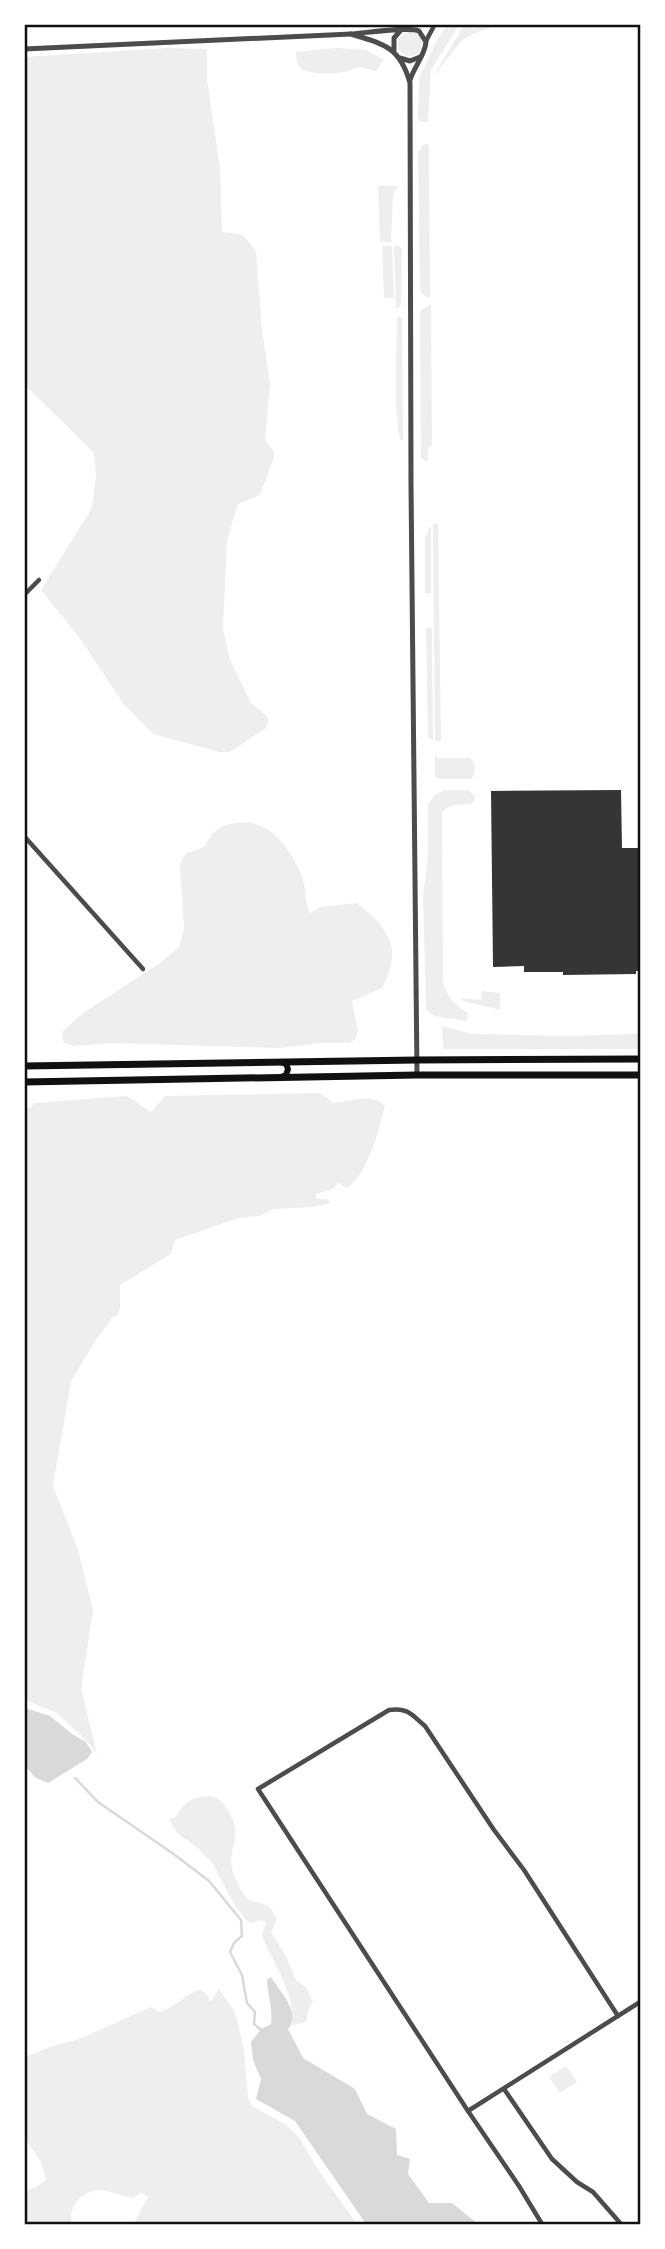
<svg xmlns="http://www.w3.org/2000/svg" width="665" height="2249" font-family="Montserrat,sans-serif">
	<rect width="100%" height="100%" fill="#fff"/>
	<g fill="#eee">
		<polygon points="448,24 459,25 431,70 428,122 421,122 418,118 419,78 437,40"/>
		<polygon points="464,25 498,25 472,34 461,41 433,77"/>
		<circle cx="410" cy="44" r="12"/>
		<polygon points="168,48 207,49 207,80 220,169 222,232 243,235 256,251 262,330 270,384 265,440 274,452 274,457 260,495 238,504 227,540 223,629 230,660 251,703 269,718 266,728 230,752 220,752 153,734 123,703 79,637 41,590 92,508 96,476 94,453 25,385 25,57"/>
		<path d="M 336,48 L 366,50 L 384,60 L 376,71 L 358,67 C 344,75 318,75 302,70 L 297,63 L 296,52 Z"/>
		<polygon points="426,144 429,144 430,297 427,297 421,293 420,288 418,153 422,146"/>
		<polygon points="378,186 398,186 393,195 391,242 380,242"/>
		<polygon points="382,246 392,246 394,298 384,298"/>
		<polygon points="394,246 399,246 402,249 401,305 398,308 396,308"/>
		<polygon points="431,304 432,446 428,447 428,461 425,461 421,457 420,316 421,310"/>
		<path d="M 400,316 L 402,318 L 403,440 L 400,440 C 393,400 397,357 397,318 Z"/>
		<polygon points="438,523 441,741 435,741 433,524"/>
		<polygon points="431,525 431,593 425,593 425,537"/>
		<polygon points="426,628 432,628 433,741 428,736"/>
		<path d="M 435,752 L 437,758 L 470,758 C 476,765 476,771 472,779 L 440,779 L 435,777 Z"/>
		<path d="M 444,790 L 469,790 L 475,797 L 473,803 L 450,806 L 442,812 L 443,982 C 447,997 455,1005 468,1013 L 467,1021 L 434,1016 L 426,1010 L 423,896 L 428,857 L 428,804 L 434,796 Z"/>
		<path d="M 247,822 C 276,826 294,854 303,880 C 307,892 304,900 310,913 L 320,907 L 357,903 C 390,929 403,949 382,988 L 352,1001 L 358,1031 L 355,1040 L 349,1043 L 319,1043 L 280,1048 L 112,1043 L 72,1046 L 63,1042 L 62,1032 L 83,1013 L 160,963 L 179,947 L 184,929 L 180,864 L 186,853 C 213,847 202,842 218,829 C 225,823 239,823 247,822 Z"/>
		<polygon points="482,991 500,993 500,1010 466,1002 460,998 481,1000"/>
		<polygon points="442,1026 472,1034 567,1036 640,1034 640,1049 443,1049"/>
		<path d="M 320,1093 L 334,1103 C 351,1101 372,1093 385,1106 C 378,1131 369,1173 347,1188 L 338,1183 L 333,1189 L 316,1194 L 316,1199 L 327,1199 L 330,1203 L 313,1207 L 273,1209 L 260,1216 L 238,1218 L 175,1240 L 171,1254 L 120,1285 L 120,1308 L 118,1315 L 112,1318 L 96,1340 L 71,1381 L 53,1486 L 78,1550 L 93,1610 L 81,1689 L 97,1754 L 88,1742 L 57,1713 L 25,1700 L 25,1108 L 30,1108 L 34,1103 L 127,1096 L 151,1112 L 165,1096 Z"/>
		<path d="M 210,1796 C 218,1797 223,1802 227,1809 C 245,1837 228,1843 232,1868 C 233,1876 242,1893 247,1898 C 257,1906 269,1898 277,1920 L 271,1932 L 287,1958 L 296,1980 L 305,1986 L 313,2001 L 308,2010 L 307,2020 L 303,2023 L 292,2025 C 296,1995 275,1966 263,1939 L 262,1934 L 266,1923 L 262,1920 L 251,1923 L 246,1920 L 235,1906 L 213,1864 L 197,1847 L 178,1834 L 169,1819 L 175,1818 C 186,1801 189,1798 210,1796 Z"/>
		<path d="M 200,1989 L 207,1995 L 210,2002 L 219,1989 L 234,2011 L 237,2019 L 244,2051 L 248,2098 L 252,2106 L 285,2124 L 298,2136 L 317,2168 L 357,2224 L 136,2224 L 135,2222 L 148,2197 L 141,2193 L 132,2198 C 120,2196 105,2188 93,2191 C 78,2195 68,2210 72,2224 L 25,2224 L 25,2191 L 36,2187 L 46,2180 L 41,2162 L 25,2139 L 25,2057 L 53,2046 L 79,2039 L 151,2007 L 160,2012 C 175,2007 185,1995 200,1989 Z"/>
		<polygon points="566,2066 577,2082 560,2093 549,2077"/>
	</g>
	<g fill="#d9d9d9">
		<polygon points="25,1708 50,1716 72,1734 86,1742 92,1752 87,1759 48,1783 36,1778 25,1766"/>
		<path d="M 271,1977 C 280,1992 302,2013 288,2029 L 303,2058 L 355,2089 L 367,2114 L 396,2129 L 397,2155 L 410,2159 L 408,2174 L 429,2203 L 452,2203 L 478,2224 L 366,2224 L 295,2121 L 256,2099 L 261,2079 L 253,2060 L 251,2042 L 261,2029 L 271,2024 C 273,2009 268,1996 267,1980 Z"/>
	</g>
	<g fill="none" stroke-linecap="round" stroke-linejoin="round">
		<polyline stroke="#d9d9d9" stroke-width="2.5" points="75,1778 98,1802 175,1855 209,1881 241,1920 242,1936 234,1943 230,1952 242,1975 247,2003 255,2012 254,2024 261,2030"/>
	</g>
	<polygon fill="#353535" points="621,790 622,848 640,848 640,971 636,971 636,974 563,975 563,972 524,972 524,966 493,967 491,791"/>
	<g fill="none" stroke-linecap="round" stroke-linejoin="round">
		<g stroke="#4c4c4c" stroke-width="4.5">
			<polyline points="426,41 435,24"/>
			<polyline points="24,595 39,580"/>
			<polyline points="24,836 143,969"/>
			<polyline points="504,2089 552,2159 577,2182 593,2192 621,2224"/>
			<path d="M 468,2111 L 258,1789 L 389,1710 C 408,1707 412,1715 425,1726 L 494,1830 L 524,1870 L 618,2016"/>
			<polyline points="542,2224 519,2186 468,2111 640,2002"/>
		</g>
		<g stroke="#4c4c4c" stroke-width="5">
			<path d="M 351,34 C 384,44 400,47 410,83 L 411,485 L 417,1075"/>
			<path d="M 24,49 L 351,34 C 366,33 408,26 419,31 L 426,42 C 425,55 414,67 410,80"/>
			<polyline points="394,50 394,38 400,31"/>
			<polyline points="400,58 410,61 420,57"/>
		</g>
		<polyline stroke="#111" stroke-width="6" points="281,1077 286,1075 288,1069 286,1064 281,1062"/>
		<g stroke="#111" stroke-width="7">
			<polyline points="24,1066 417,1060 640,1059"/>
			<polyline points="24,1082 417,1075 640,1075"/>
		</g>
	</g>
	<rect width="665" height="2249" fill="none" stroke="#ffffff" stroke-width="52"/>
	<rect x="26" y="26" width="613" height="2197" fill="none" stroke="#111" stroke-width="2.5"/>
</svg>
